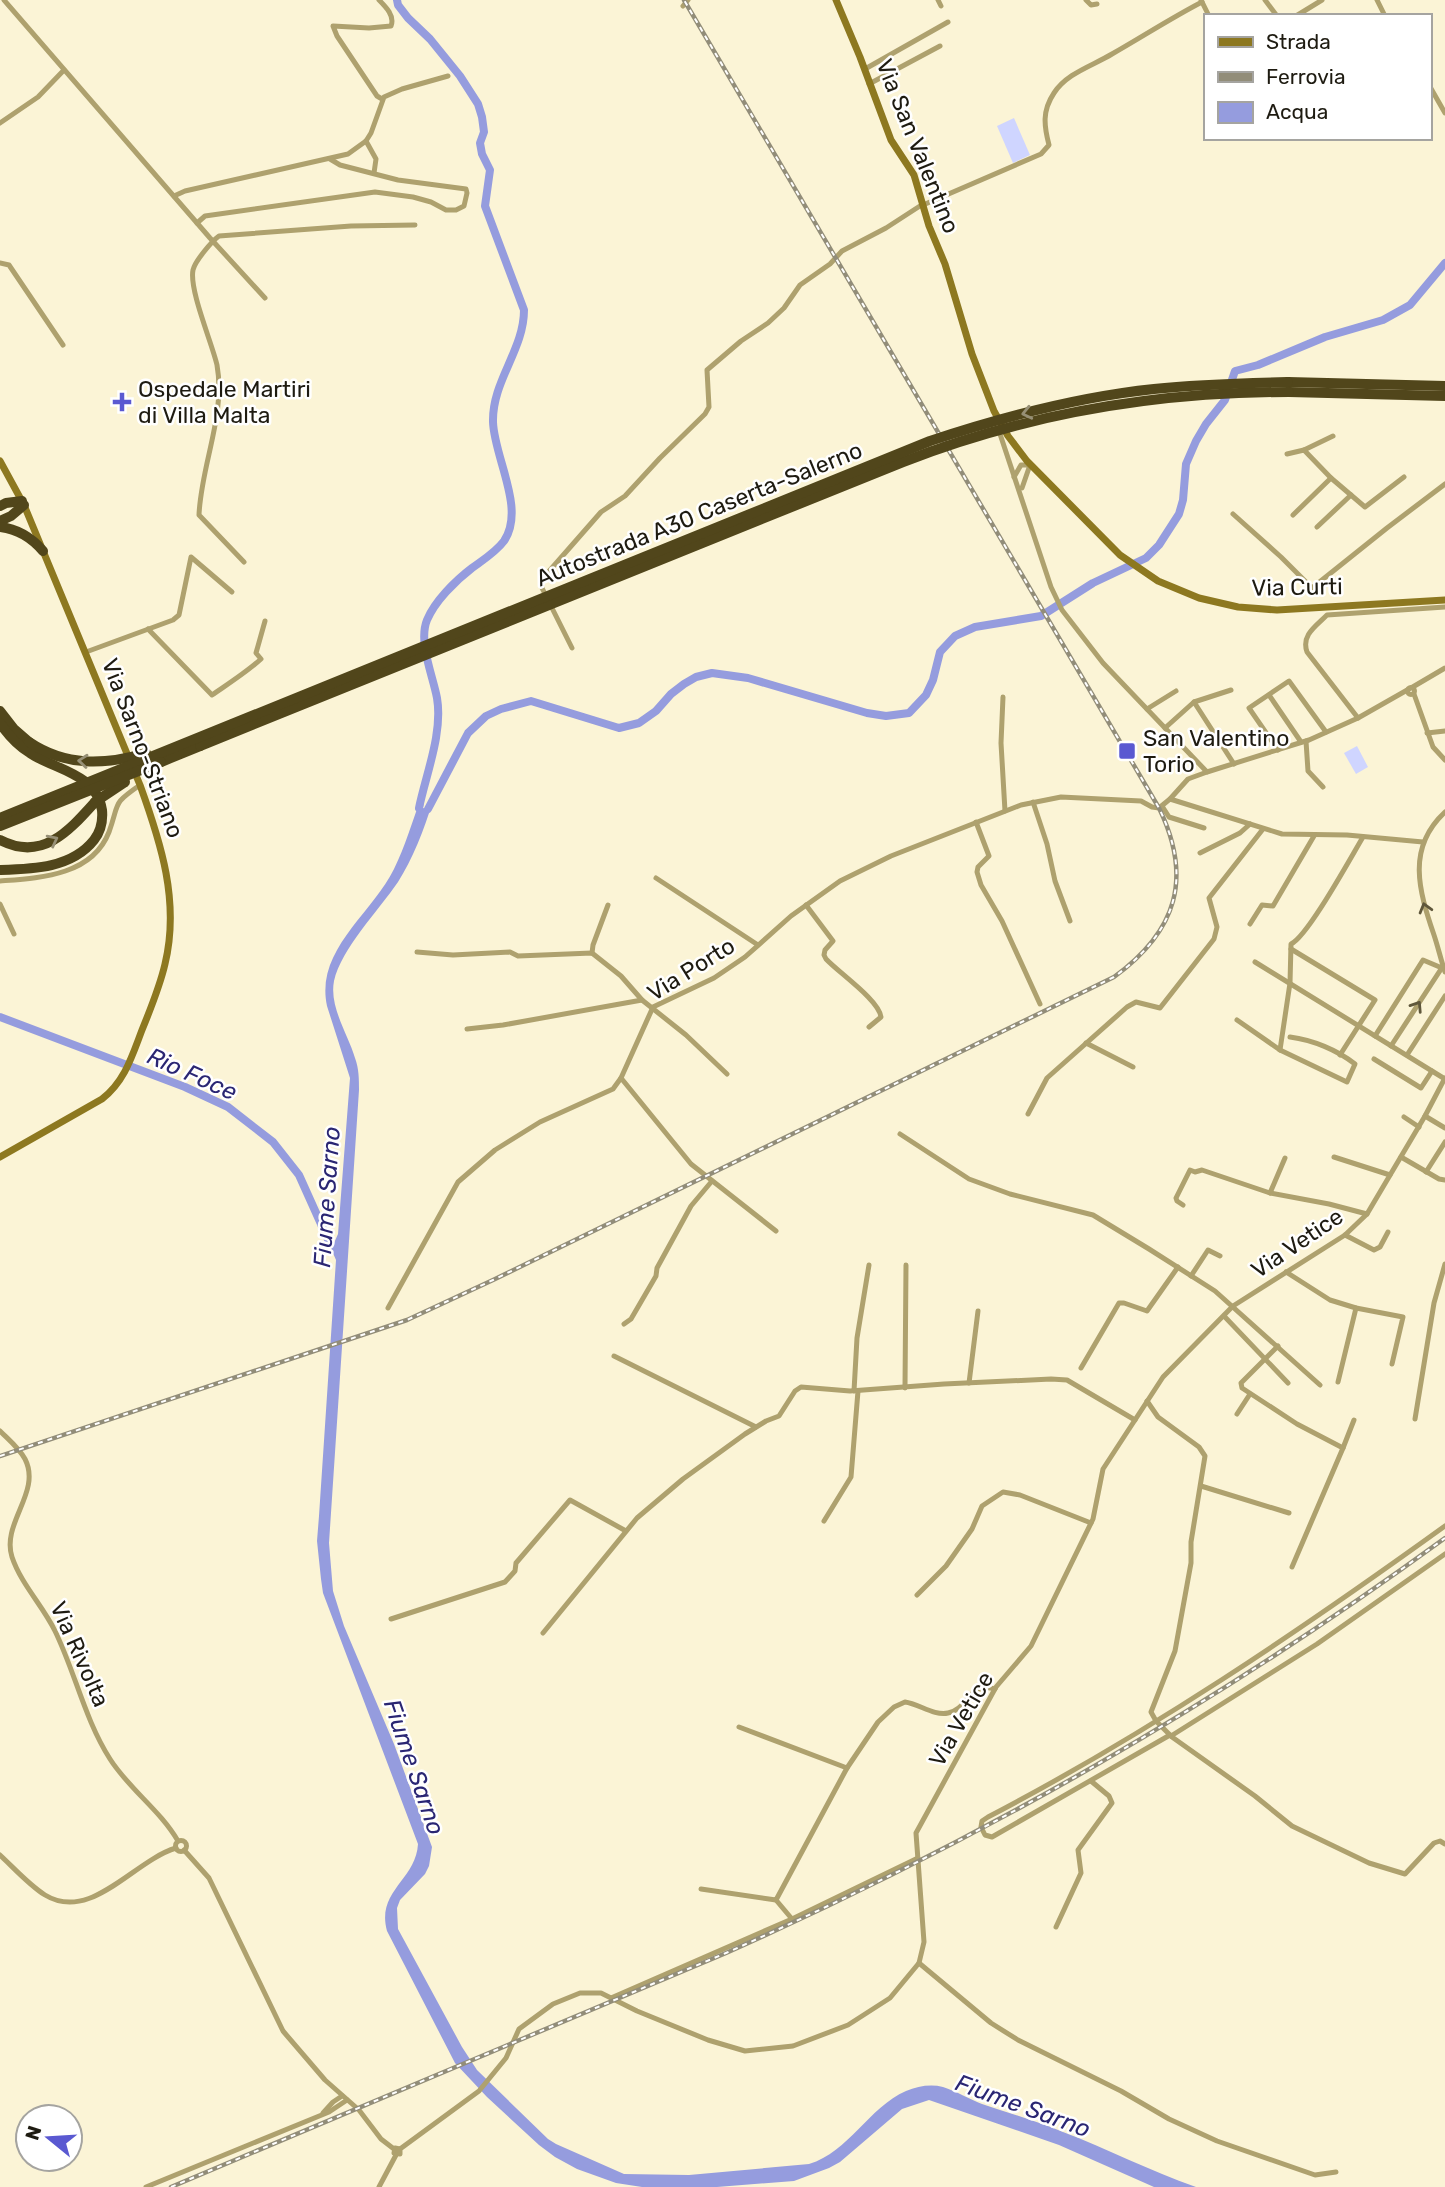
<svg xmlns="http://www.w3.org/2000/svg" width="1445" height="2187" font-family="Rubik,sans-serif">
	<rect width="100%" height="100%" fill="#fbf4d6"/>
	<g fill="#cfd5ff">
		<polygon points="1014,118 1030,155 1013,163 997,126"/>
		<polygon points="1357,746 1368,767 1356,774 1344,753"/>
	</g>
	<path fill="#959cde" d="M 421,798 L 424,799 L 423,808 L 427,809 L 432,803 C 425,828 412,860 398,882 C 379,910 341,949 334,981 C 329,1007 348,1034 355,1058 C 359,1069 359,1079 359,1090 L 329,1543 L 333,1591 L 344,1626 L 394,1744 L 432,1847 L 429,1866 L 425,1874 L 400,1900 L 397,1908 L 398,1929 L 462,2047 L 477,2070 L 548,2139 L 556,2144 L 624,2174 L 689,2175 L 809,2164 C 849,2152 869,2107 906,2091 C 918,2086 931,2084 943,2087 C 956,2091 969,2099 982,2104 C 1009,2113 1036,2121 1063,2132 C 1108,2149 1150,2171 1196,2187 L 1154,2187 L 1059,2145 L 929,2100 L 902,2109 L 840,2162 L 829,2168 L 794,2181 L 717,2187 L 642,2187 L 616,2183 L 577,2169 L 555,2157 L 539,2145 L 487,2097 L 455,2063 L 387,1931 C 376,1891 416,1880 418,1844 L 323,1593 L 321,1579 L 317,1541 L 319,1516 L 336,1260 L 326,1237 L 334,1243 L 338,1234 L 350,1078 L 327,1006 C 315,950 372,914 394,869 C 405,847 412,822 421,798 Z"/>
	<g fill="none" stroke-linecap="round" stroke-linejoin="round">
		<g stroke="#959cde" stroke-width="8">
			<path d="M 397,0 L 398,5 L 408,18 L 430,39 L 460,76 L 478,104 L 482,117 L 484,132 L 480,143 L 482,154 L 490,170 L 485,206 L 524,310 C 524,350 492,381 493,422 C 494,457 526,509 504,541 C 496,552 483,560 472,568 C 455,581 435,601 427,620 C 418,642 433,676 437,698 C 443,733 426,774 419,808"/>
			<polyline points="428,809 468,733 486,716 501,709 531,701 619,728 639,723 656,711 671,694 684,684 696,677 712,673 748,678 867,713 886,716 909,713 926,695 933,680 940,652 955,636 975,627 1041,616 1093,583 1146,558 1159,545 1179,514 1183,500 1186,464 1196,441 1206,424 1225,400 1235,371 1258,365 1325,337 1383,320 1410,305 1445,263"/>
			<polyline points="0,1017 185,1087 228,1107 273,1142 299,1175 330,1244"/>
		</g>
		<g stroke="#aea16e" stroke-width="5">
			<polyline points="4,0 210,238 265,298"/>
			<path d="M 379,0 C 386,7 395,16 391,26 L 369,28 L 333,26 L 337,36 L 377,96 L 382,99"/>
			<polyline points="938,0 941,6"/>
			<polyline points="1086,0 1091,5 1097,4"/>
			<polyline points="1201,0 1209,16"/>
			<polyline points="1265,0 1277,16"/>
			<polyline points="1377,0 1385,16"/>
			<polyline points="683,6 688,0"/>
			<polyline points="1296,16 1322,0"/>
			<polyline points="865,69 948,22"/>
			<polyline points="869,84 940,46"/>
			<polyline points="1429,85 1445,113"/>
			<polyline points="0,123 38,97 64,70"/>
			<polyline points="366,141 376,159 374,173"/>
			<polyline points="174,196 185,191 348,154 366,141 371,133 384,97 402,89 448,76"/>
			<path d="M 923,205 L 1041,154 L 1049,145 C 1044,126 1042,111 1054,93 C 1067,73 1092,66 1112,54 C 1142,37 1171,18 1202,2"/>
			<polyline points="197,223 205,216 375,192 413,197 431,202 446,210 456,210 464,206 467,193 466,189 398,180 340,165 330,159"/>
			<polyline points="0,263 9,265 63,345"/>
			<polyline points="998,428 1051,587 1062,610 1103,663 1207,772 1309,740 1358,718 1409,689"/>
			<polyline points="1304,450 1333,436"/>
			<polyline points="1287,454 1304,450 1331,478 1365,507 1404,477"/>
			<polyline points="1014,477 1021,465 1030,465 1022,488"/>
			<polyline points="1233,514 1281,557 1312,588 1387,528 1445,484"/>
			<polyline points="1293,515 1331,478"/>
			<polyline points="1317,527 1351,495"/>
			<path d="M 244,562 L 199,515 C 201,465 226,415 217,365 C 212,343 189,290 193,270 C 195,261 212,241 219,236 L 351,226 L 415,225"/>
			<path d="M 148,629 L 212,695 C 228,684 247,672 261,659 L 256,653 L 265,621"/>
			<polyline points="572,648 542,588 541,582 544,577 601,512 625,496 660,458 705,414 709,407 707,370 741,341 768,323 784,308 800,285 830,264 842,251 886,228 923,204"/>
			<polyline points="86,652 173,620 179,615 191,557 232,592"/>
			<circle cx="1411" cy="691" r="3.5"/>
			<polyline points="1411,688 1445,668"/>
			<polyline points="1414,694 1433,747 1445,760"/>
			<polyline points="1269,695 1301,742"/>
			<polyline points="1003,697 1001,743 1005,811"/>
			<polyline points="1194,702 1234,764"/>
			<polyline points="1147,709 1176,691"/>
			<path d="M 1358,718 L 1307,652 C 1301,635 1316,626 1327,615 L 1445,607"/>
			<polyline points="1165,728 1194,702 1231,690"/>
			<polyline points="1427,733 1445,731"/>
			<polyline points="1306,741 1308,771 1323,787"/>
			<polyline points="1278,750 1249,708 1289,681 1326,732"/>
			<polyline points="1170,799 1282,834 1347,835 1423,842"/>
			<polyline points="1033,802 1047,844 1055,881 1070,921"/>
			<polyline points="1162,806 1169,817 1204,828"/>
			<path d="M 1445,812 C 1406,848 1419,891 1434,935 C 1438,947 1441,960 1445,972"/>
			<polyline points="976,822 989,856 978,867 977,872 981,885 1002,921 1040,1004"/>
			<polyline points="1200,853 1240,833 1250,824"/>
			<polyline points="656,878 758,945"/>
			<path d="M 0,881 C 39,878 92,876 109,832 C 120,802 111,805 140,785"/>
			<polyline points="0,904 14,934"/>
			<path d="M 806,905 L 833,941 L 825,950 L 824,955 L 826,959 C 839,973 879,1000 881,1017 L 869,1027"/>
			<polyline points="1250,924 1262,905 1273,906 1314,836"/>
			<polyline points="1291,949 1375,1000 1340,1055"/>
			<polyline points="417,952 453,955 510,952 518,956 592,953 621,976 642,1000"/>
			<polyline points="592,953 593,945 608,905"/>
			<polyline points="1255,962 1445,1079"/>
			<path d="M 1237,1020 L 1280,1050 L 1290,983 L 1291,944 C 1308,936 1351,857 1363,837"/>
			<polyline points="467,1029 503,1025 642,1000 686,1035 727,1074"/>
			<polyline points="1375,1036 1423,960 1442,968"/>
			<polyline points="1086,1043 1133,1067"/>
			<polyline points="1391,1046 1443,966"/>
			<path d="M 1280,1050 L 1347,1082 L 1355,1064 C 1337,1050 1313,1040 1290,1037"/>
			<polyline points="1407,1055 1445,996"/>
			<polyline points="1374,1059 1421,1088 1432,1071"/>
			<polyline points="621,1078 691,1164 776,1231"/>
			<polyline points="1028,1114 1047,1078 1127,1007 1136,1002 1160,1008 1214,939 1217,927 1209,898 1263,829"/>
			<polyline points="1425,1116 1445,1128"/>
			<polyline points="1404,1117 1419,1127"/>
			<polyline points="900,1134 969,1179 1010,1194 1093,1215 1149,1249 1215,1291 1320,1385"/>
			<polyline points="1334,1157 1390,1175"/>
			<polyline points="1401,1157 1439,1179 1445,1180"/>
			<polyline points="1426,1172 1445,1142"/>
			<polyline points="1270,1193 1285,1158"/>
			<polyline points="1183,1205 1177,1201 1176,1198 1190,1170 1195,1172 1202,1170 1270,1193 1329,1204 1367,1214"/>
			<polyline points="1345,1235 1374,1250 1380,1247 1388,1232"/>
			<polyline points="1286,1272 1330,1300 1356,1308 1403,1317 1392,1364"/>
			<polyline points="1191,1276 1208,1250 1220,1256"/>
			<polyline points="388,1308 458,1182 495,1150 540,1122 613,1089 621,1078 653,1007 714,978 745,957 791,916 840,881 891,856 1021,805 1061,797 1141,801 1152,807 1159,808 1170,799 1188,779 1207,772"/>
			<polyline points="1224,1316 1288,1383"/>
			<polyline points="624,1324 631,1319 656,1276 657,1268 691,1206 712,1181"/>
			<polyline points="1278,1346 1241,1383 1242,1388 1297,1424 1343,1448 1354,1420"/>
			<polyline points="614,1356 756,1427"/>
			<polyline points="1081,1368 1119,1303 1124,1303 1147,1311 1178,1267"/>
			<polyline points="1338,1382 1356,1308"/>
			<polyline points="969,1383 978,1311"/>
			<polyline points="905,1388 906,1265"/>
			<polyline points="854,1391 857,1338 869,1265"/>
			<polyline points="1147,1401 1158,1417 1199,1447 1205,1456 1191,1542 1191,1563 1175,1651 1151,1712 1156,1721 1172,1737 1255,1796 1292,1826 1369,1863 1405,1874 1434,1843 1440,1841 1445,1844"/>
			<polyline points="1237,1414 1250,1394"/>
			<polyline points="1415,1419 1434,1303 1445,1264"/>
			<path d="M 0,1431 C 9,1440 19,1448 25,1459 C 42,1492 1,1523 12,1557 C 21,1584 43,1606 55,1631 C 75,1672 85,1720 110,1759 C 129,1789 160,1810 178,1841"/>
			<polyline points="1201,1486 1289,1513"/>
			<polyline points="824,1521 851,1477 858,1391"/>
			<polyline points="1292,1567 1343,1448"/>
			<polyline points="917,1595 946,1566 972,1529 982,1506 1003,1492 1020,1495 1091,1523"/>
			<polyline points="391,1619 505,1582 515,1571 516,1563 570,1500 626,1531"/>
			<polyline points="543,1633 637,1518 683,1479 745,1434 766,1421 779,1416 795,1391 801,1387 850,1391 944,1384 1051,1379 1067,1380 1135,1420"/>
			<polyline points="739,1727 847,1768"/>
			<path d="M 1170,1735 L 992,1837 L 985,1835 L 981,1827 L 982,1821 L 988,1817 C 1149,1733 1298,1632 1445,1526"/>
			<polyline points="1171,1736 1317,1644 1445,1554"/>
			<circle cx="181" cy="1846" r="5.5"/>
			<polyline points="184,1850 209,1878 283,2031 325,2080 359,2110 381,2139 394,2149"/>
			<path d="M 0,1855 C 14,1868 29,1885 45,1895 C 91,1923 133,1861 176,1848"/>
			<path d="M 701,1889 L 776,1900 L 847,1768 L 878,1722 L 894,1707 L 905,1702 C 919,1704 934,1716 948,1713 C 969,1709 967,1682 995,1689"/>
			<polyline points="776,1900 792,1919"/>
			<polyline points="1056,1927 1081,1873 1078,1850 1112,1803 1109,1796 1091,1781"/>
			<polyline points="919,1963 991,2023 1018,2040 1121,2091 1169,2119 1217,2141 1315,2175 1336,2172"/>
			<polyline points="611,1998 792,1919 918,1858"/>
			<polyline points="323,2113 333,2102 342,2096"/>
			<polyline points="400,2149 395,2148 394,2153 400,2154 400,2149 479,2091 506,2058 519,2029 553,2004 580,1993 601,1993 637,2011 708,2040 745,2051 793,2046 848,2025 890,1998 919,1963 924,1942 916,1833 996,1687 1031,1646 1093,1519 1103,1469 1163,1377 1233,1306 1345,1235 1367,1214 1425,1116 1445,1078"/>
			<polyline points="146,2187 329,2112 347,2100"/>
			<polyline points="379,2187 396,2155"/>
		</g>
		<g stroke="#8d7820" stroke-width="7">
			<polyline points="836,0 860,57 891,140 914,175 929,226 945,264 972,354 994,411 1008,436 1027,461 1120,555 1158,581 1199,598 1238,607 1277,610 1445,600"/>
			<path d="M 0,461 L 24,505 L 140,785 C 161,843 180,902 165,964 C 160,986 151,1008 142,1030 C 132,1056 125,1081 102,1099 L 0,1157"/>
		</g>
		<g stroke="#51461b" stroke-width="10">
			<polyline points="1288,382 1445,386"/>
			<polyline points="1289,392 1445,396"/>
			<polyline points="0,506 6,503 22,501"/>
			<polyline points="0,521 11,516 24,505"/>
			<path d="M 0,527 C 18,529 31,537 43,551"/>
			<polyline points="0,711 14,729 29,742"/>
			<path d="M 0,723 C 8,735 17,745 30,753 C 55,770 96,773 102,810 C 103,821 101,831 94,840 C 72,868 33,869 0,870"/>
			<polyline points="161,762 200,746"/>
			<path d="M 0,840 C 42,862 69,831 95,802"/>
		</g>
		<g stroke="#928d79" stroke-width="4.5">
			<g id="rail">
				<path d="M 0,1456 L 407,1320 L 493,1280 L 1114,977 C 1177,931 1193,878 1159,808 L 684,0"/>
				<path d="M 171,2187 L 726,1953 C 984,1838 1217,1704 1445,1538"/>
			</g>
		</g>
		<use href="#rail" stroke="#fff" stroke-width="2" stroke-dasharray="5" stroke-linecap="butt"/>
		<g stroke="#51461b" stroke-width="10">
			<path d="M 29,742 C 66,767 105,765 146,753"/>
			<path d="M 200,746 L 903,462 C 1026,414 1157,392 1289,392"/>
			<polyline points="95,802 125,782"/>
			<path d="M 0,818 L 930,441 C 1002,417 1078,397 1154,389 C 1199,384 1244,383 1288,382"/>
			<polyline points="0,826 161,762"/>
		</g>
	</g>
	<defs><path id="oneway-chevron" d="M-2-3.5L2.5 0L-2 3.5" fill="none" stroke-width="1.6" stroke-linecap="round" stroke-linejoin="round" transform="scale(1.75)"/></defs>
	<g stroke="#979076">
		<use href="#oneway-chevron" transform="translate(1027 413) rotate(167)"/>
		<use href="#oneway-chevron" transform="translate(83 761) rotate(-175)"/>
		<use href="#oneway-chevron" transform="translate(53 840) rotate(-27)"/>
	</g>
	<g stroke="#5f573b">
		<use href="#oneway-chevron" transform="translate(1425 908) rotate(-106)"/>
		<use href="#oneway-chevron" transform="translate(1417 1006) rotate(-57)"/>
	</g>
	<g fill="#5a59d1" stroke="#fff" stroke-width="2.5">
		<path d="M118.5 391.5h7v7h7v7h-7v7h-7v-7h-7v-7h7z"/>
		<rect x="1118" y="742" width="18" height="18" rx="3.5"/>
	</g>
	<g text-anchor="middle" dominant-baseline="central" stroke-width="5" stroke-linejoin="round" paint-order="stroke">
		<g font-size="23" fill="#1e1b11" stroke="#fff">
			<text transform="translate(918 146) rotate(68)">Via San Valentino</text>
			<text transform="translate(699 514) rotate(-22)">Autostrada A30 Caserta-Salerno</text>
			<text transform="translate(1297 587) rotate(-1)">Via Curti</text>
			<text transform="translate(143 748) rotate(69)">Via Sarno-Striano</text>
			<text transform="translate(691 969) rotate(-32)">Via Porto</text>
			<text transform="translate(1297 1243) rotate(-34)">Via Vetice</text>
			<text transform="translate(80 1654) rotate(66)">Via Rivolta</text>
			<text transform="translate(961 1719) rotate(-60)">Via Vetice</text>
		</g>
		<g font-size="23" fill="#1e1b11" stroke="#fff" text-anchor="start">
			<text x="138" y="389">Ospedale Martiri<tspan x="138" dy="26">di Villa Malta</tspan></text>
			<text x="1143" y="738">San Valentino<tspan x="1143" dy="26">Torio</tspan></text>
		</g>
		<g font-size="24" font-style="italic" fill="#2a2673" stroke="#fff">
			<text transform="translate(192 1074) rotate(24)">Rio Foce</text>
			<text transform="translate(327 1197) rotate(-86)">Fiume Sarno</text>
			<text transform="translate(414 1767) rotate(71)">Fiume Sarno</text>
			<text transform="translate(1023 2106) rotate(20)">Fiume Sarno</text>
		</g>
	</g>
	<rect x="1204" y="14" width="228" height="126" fill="#ffffff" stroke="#a5a4a0" stroke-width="2"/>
	<rect x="1218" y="37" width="35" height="10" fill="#8d7820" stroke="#a5a4a0" stroke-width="2"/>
	<text x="1266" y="49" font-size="21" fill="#1e1b11">Strada</text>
	<rect x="1218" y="72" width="35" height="10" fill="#928d79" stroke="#a5a4a0" stroke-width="2"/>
	<text x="1266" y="84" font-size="21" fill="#1e1b11">Ferrovia</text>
	<rect x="1218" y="102" width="35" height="21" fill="#959cde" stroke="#a5a4a0" stroke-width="2"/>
	<text x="1266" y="119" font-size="21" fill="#1e1b11">Acqua</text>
	<g transform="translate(49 2138) rotate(288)"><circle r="33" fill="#ffffff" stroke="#a5a4a0" stroke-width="2"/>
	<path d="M0-5L12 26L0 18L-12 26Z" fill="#5a59d1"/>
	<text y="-10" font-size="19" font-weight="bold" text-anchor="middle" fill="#1e1b11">N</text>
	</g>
</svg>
